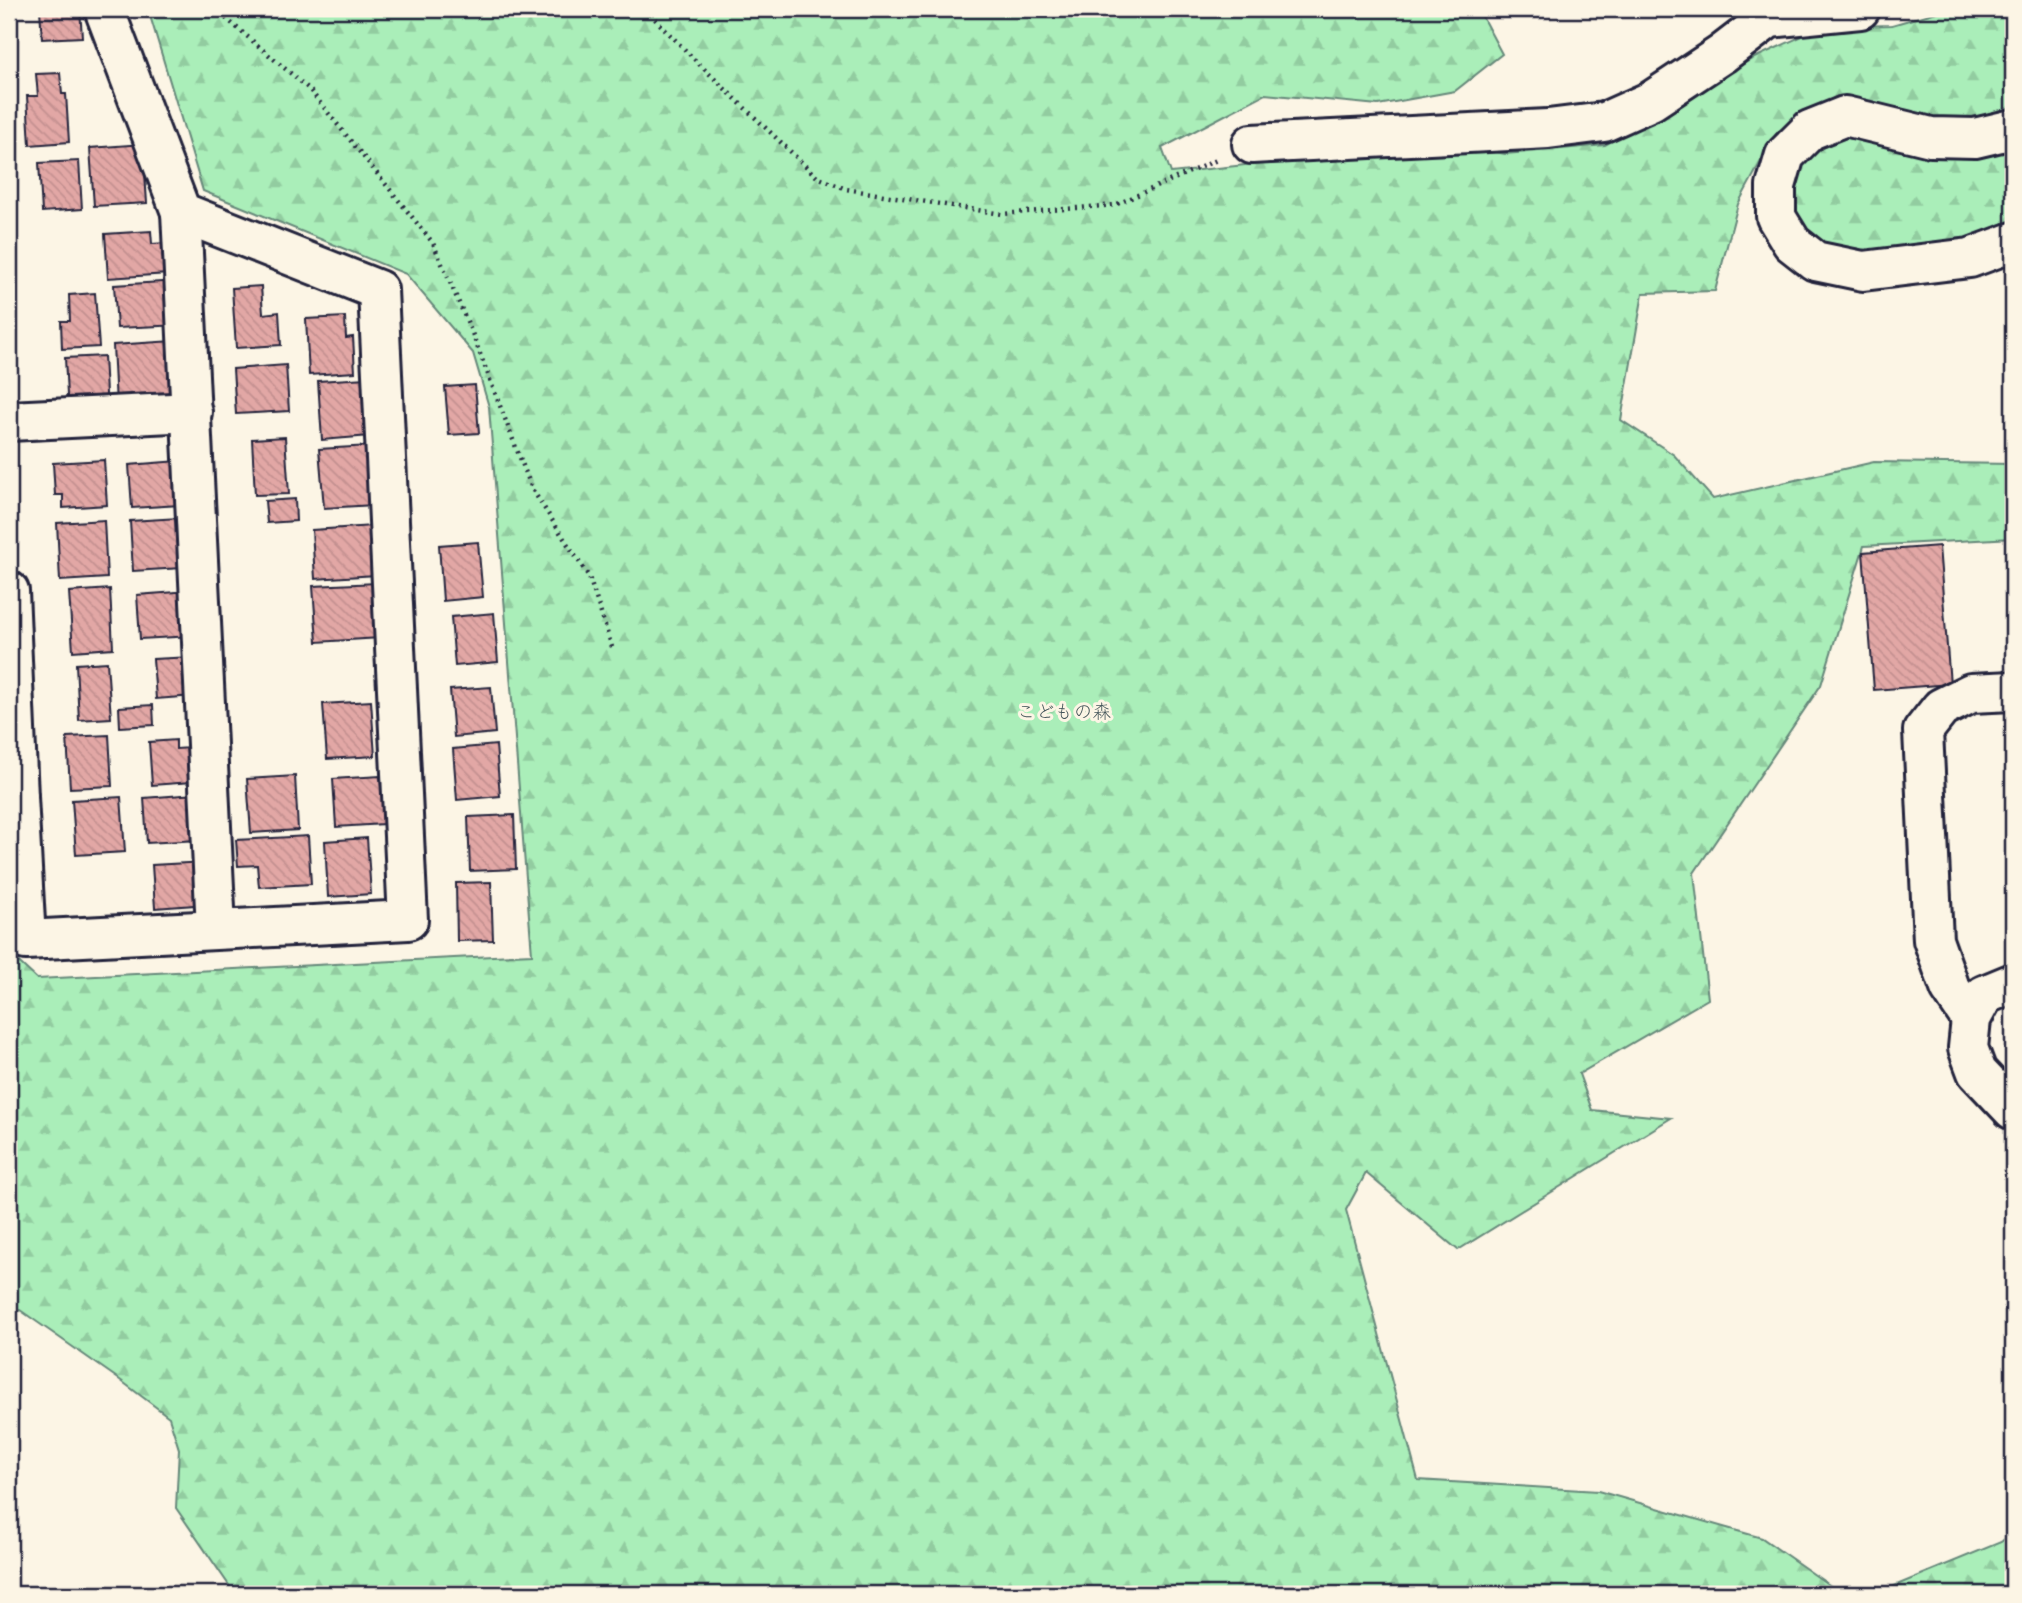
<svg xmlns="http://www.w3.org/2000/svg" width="2022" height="1603" font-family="Kalam,'Klee One',sans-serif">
	<defs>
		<pattern id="forest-firs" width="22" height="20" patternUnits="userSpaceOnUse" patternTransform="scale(1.75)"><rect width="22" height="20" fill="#aaeeb9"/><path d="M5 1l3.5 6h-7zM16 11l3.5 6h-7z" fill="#92cca0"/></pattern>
		<pattern id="building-back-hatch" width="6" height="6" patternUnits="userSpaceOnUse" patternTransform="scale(1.75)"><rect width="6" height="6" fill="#e2a7a5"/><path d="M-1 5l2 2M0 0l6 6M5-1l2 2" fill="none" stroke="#c28f8f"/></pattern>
	</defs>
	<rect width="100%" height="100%" fill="#fcf5e5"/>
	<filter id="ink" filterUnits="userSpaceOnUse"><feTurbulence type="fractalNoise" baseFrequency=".0143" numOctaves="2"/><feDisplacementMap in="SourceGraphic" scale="14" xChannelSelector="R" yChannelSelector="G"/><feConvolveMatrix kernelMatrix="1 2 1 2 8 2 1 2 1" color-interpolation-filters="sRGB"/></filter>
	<g filter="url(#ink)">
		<g fill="url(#forest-firs)" stroke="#66887a" stroke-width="2">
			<polygon points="148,9 1478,9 1502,54 1455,91 1378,105 1265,94 1162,148 1171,173 1452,143 1505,154 1605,145 1752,59 1822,27 1892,25 1947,9 1985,9 2005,12 2013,23 2013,104 1977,130 1837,96 1777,132 1738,204 1715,291 1643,293 1621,420 1674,455 1713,499 1874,462 2013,464 2013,538 1864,546 1821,685 1694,873 1708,999 1579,1074 1592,1110 1671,1118 1458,1250 1366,1173 1346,1210 1418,1480 1598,1491 1762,1538 1842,1594 235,1594 176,1508 179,1449 169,1417 120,1380 20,1310 9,1314 9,953 37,979 532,954 489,407 473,353 406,274 203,191"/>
			<polygon points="1857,132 1915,154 1995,151 2013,140 2013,231 1951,250 1830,258 1804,233 1789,199 1806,146"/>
			<polygon points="2013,1532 2013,1594 1875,1594 2001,1542"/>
		</g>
		<g fill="url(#building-back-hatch)" stroke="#22223b" stroke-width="2">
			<polygon points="40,9 80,9 82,37 42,39"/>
			<polygon points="60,73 62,94 66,94 69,142 30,145 27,96 38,96 36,74"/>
			<polygon points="143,144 147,203 94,206 90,148"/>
			<polygon points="79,161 82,209 42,212 39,163"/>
			<polygon points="151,231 152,244 165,243 168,274 108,278 105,234"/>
			<polygon points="178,281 181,325 117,328 114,285"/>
			<polygon points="261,286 263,314 279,312 281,345 236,348 232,288"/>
			<polygon points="95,293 99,347 62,349 61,321 70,321 69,295"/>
			<polygon points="345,317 346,338 353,337 355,372 309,375 306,319"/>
			<polygon points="173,341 176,400 116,405 113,345"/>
			<polygon points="104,356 107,412 68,414 65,358"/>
			<polygon points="286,365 289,411 236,414 233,369"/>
			<polygon points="366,378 370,436 322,440 318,381"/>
			<polygon points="475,385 479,433 449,435 445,387"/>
			<polygon points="285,437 289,494 255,495 252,439"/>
			<polygon points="370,446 374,505 324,508 319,449"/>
			<polygon points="104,460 107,505 63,508 63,495 55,495 53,463"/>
			<polygon points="178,461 180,505 132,508 129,465"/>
			<polygon points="295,499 296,521 267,523 265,501"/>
			<polygon points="179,518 182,568 133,571 130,521"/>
			<polygon points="104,520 107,578 60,581 57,523"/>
			<polygon points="373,526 376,575 315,579 312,530"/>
			<polygon points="478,542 483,597 443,601 439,545"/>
			<polygon points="1939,546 1950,684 1874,690 1863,552"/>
			<polygon points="377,583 380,638 317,642 313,586"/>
			<polygon points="110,589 113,648 73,651 69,592"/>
			<polygon points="190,591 193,636 140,639 137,595"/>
			<polygon points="494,613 498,662 455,666 451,617"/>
			<polygon points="192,657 194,696 156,699 153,659"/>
			<polygon points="107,662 111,718 79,720 76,664"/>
			<polygon points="491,687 495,733 454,737 450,690"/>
			<polygon points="371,701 375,756 327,759 323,704"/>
			<polygon points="153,705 154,725 120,727 119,707"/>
			<polygon points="109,735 112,786 70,788 67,737"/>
			<polygon points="176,740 176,749 190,748 192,782 152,785 149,742"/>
			<polygon points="496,745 500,796 457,800 453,749"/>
			<polygon points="295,776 298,830 251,833 247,779"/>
			<polygon points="380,776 384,824 336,827 333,779"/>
			<polygon points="195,794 198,840 147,843 144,798"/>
			<polygon points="121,797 125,852 76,855 72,800"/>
			<polygon points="514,815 516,869 470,871 468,817"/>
			<polygon points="308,836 311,884 259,887 257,865 238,866 236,840"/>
			<polygon points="367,838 371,894 328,897 325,841"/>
			<polygon points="205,862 208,904 155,908 152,865"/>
			<polygon points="491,882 493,940 457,941 456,883"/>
		</g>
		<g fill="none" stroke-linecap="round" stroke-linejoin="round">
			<g stroke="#22223b" stroke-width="44">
				<g id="minor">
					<polyline points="2013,129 1975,138 1931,137 1845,116 1810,130 1785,155 1776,186 1776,217 1792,243 1815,261 1863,271 1970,258 2013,242"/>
					<polyline points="1252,144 1548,129 1604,122 1651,101 1722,54 1769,18 1860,9"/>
					<polyline points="181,212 216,929"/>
					<polyline points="9,421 192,412"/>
					<polyline points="9,591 18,797"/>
					<polyline points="9,798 18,797 26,940 408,920 378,290 181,212 104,9"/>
					<polyline points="2013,983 1984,995 1971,1019 1968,1048 1977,1072 2013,1110"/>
					<polyline points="1971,1019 1950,988 1933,940 1923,731 1941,708 1971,693 2013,691"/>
				</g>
			</g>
			<g stroke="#22223b" stroke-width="4.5" stroke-dasharray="2 5" stroke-linecap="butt">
				<polyline points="215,9 309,89 433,243 472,333 532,489 589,577 613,650"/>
				<polyline points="645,9 698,63 817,177 846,189 1002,214 1115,205 1219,159"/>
			</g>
			<use href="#minor" stroke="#fcf5e5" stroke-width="38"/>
		</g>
	</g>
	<g text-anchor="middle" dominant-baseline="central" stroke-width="6" stroke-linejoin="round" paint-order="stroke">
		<g font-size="19" fill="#44555a" stroke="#fcf5e5">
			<text x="1064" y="713">こどもの森</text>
		</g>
	</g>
	<rect width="2022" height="1603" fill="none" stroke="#fcf5e5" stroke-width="35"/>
	<rect x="18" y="18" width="1987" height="1568" fill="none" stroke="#22223b" stroke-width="2.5" filter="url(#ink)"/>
</svg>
